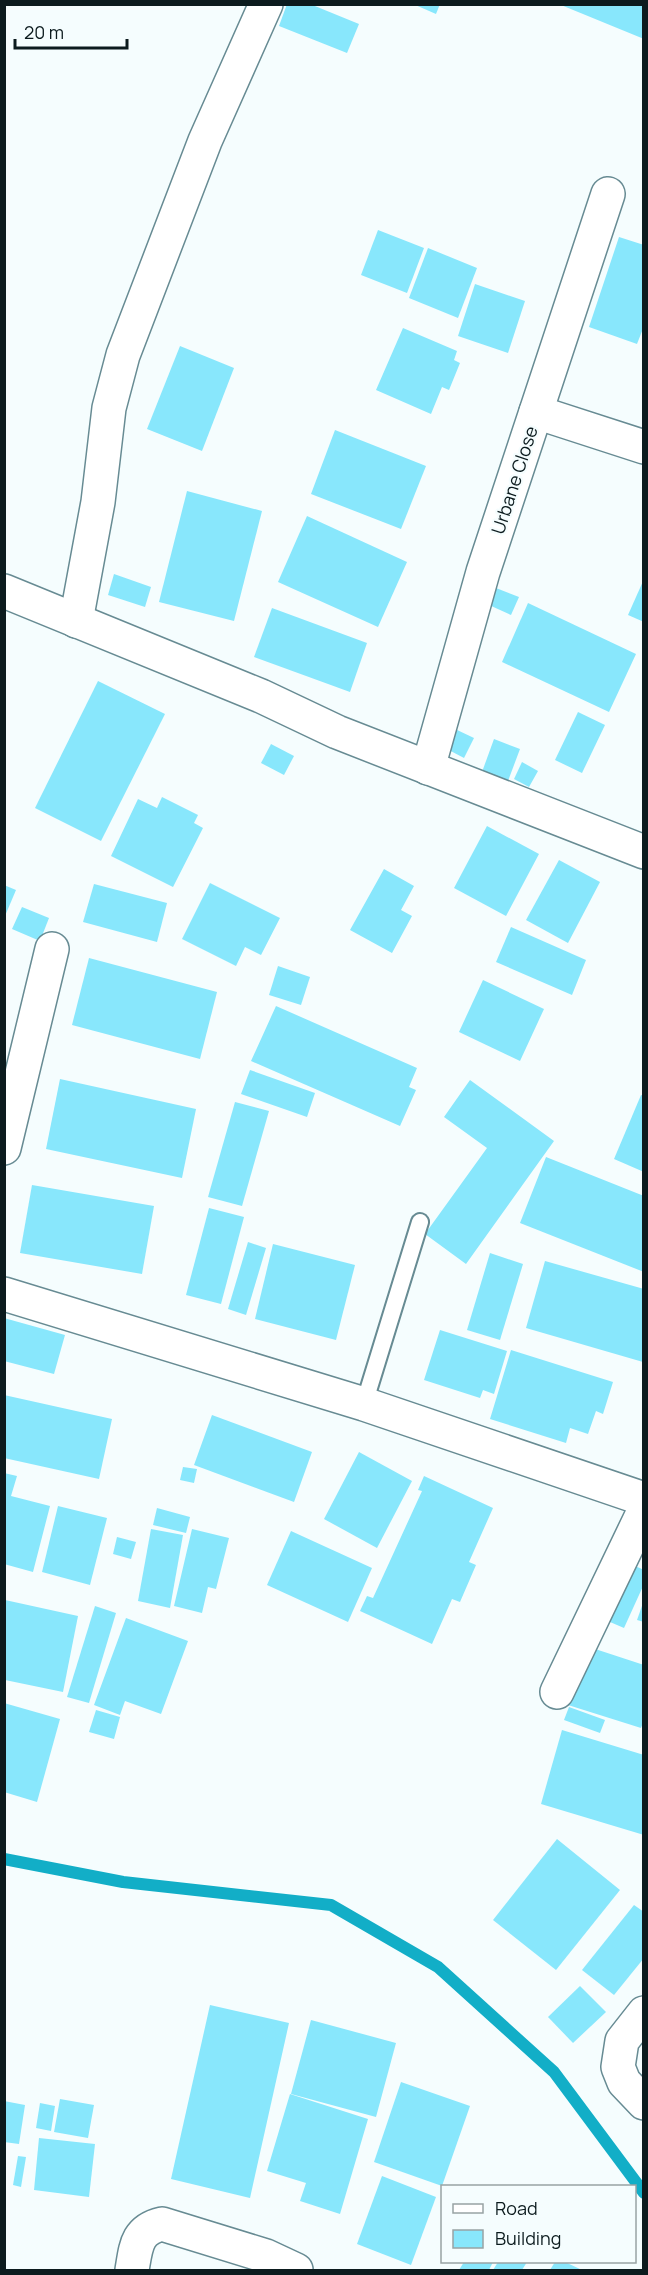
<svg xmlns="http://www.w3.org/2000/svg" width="648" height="2275" font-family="Manrope,sans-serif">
	<rect width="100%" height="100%" fill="#f5fdfe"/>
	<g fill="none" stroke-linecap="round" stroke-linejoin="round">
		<polyline stroke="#12aec7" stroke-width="12" points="4,1859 123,1882 331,1905 438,1967 554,2072 644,2193"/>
	</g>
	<g fill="#88e7fc">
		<polygon points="287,4 310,4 359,24 347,53 279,26"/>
		<polygon points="413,4 440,4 436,14"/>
		<polygon points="561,4 644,4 644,39 561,5"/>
		<polygon points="378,230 424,248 407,293 361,275"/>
		<polygon points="619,237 644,245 644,326 637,344 589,327"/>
		<polygon points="428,248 477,268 458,318 409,298"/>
		<polygon points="475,284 525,301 508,353 458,336"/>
		<polygon points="403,328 457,351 454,360 460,363 449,390 442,387 431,414 376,390"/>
		<polygon points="180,346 234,368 202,451 147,429"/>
		<polygon points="335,430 426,466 401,529 311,494"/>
		<polygon points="187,491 262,511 234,621 159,602"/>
		<polygon points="307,516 407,562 378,627 278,582"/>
		<polygon points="114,574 151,587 145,607 108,595"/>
		<polygon points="644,579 644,622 628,615"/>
		<polygon points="496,588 519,597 511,615 489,605"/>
		<polygon points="528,603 636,654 609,712 502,662"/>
		<polygon points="272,608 367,643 350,692 254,657"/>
		<polygon points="98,681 165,714 101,841 35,808"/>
		<polygon points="578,712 605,725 582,773 555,760"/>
		<polygon points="455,729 474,738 464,758 445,748"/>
		<polygon points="494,739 520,749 508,781 482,772"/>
		<polygon points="271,744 294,756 284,775 261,763"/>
		<polygon points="522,762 538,771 529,787 514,779"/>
		<polygon points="162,797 198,815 194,823 203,828 173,887 111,856 138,799 157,808"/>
		<polygon points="487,826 539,854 506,916 454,888"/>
		<polygon points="559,860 600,882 568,943 526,920"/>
		<polygon points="384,869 414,886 401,910 412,916 392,953 350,930"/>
		<polygon points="210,883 280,918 261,955 245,947 236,966 182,939"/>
		<polygon points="94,884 167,903 157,942 83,922"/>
		<polygon points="4,885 16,890 5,916 4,916"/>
		<polygon points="22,907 49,918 40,941 12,929"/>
		<polygon points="511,927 586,960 572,995 496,962"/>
		<polygon points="89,958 217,992 200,1059 72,1025"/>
		<polygon points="278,966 310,977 301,1005 269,995"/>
		<polygon points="483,980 544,1009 520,1061 459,1032"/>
		<polygon points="276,1006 417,1068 409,1087 416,1090 400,1126 251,1061"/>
		<polygon points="250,1070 315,1093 307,1117 241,1094"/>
		<polygon points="60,1079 196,1109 182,1178 46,1149"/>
		<polygon points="470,1080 554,1141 466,1264 425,1234 487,1148 444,1117"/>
		<polygon points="641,1095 644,1096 644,1172 614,1159"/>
		<polygon points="235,1102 269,1111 242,1206 208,1197"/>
		<polygon points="546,1157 644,1196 644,1272 520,1223"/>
		<polygon points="32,1185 154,1206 142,1274 20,1253"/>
		<polygon points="209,1208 244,1217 221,1304 186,1295"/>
		<polygon points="248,1242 266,1248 246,1315 228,1309"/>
		<polygon points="273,1244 355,1265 336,1340 255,1319"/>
		<polygon points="490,1253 523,1264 500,1340 467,1330"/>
		<polygon points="545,1261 644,1289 643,1362 526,1328"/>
		<polygon points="4,1318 65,1335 54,1374 4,1361"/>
		<polygon points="440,1330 507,1351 494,1394 483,1390 480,1398 424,1380"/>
		<polygon points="511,1350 613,1382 603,1414 596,1411 588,1434 570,1428 566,1443 490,1419"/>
		<polygon points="4,1395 112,1419 99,1479 4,1458"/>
		<polygon points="212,1415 312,1452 294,1502 194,1465"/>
		<polygon points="359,1452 412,1481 377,1548 324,1519"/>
		<polygon points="183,1467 197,1469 194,1483 180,1480"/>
		<polygon points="4,1473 17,1476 11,1496 50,1506 33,1572 4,1564"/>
		<polygon points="424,1476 493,1508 469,1562 476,1565 460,1602 452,1599 432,1644 360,1611 367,1596 373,1598 422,1491 418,1490"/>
		<polygon points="58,1506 107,1518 90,1585 42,1572"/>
		<polygon points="157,1508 190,1517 186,1533 153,1525"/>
		<polygon points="151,1529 183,1535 170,1608 138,1601"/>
		<polygon points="192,1529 229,1538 216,1589 208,1587 202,1613 174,1606"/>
		<polygon points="291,1531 372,1568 348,1622 267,1585"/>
		<polygon points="117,1537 136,1542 131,1559 113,1554"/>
		<polygon points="622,1560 644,1570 644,1584 624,1628 596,1616"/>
		<polygon points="5,1600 78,1616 63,1692 5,1680"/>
		<polygon points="643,1603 644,1603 644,1622 637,1620"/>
		<polygon points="95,1606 116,1613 89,1703 67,1697"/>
		<polygon points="126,1618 188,1641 161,1714 125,1701 120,1715 94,1705"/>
		<polygon points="586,1646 644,1665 644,1720 641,1728 568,1705"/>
		<polygon points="4,1703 60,1719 37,1802 4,1792"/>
		<polygon points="569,1707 605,1720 600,1733 564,1720"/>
		<polygon points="96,1710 120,1717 114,1739 89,1732"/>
		<polygon points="562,1730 644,1755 644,1835 541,1804"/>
		<polygon points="557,1839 620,1890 556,1970 493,1920"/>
		<polygon points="634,1905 644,1912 644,1958 614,1995 582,1970"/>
		<polygon points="580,1986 606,2012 573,2043 548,2017"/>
		<polygon points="210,2005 289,2023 250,2198 171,2179"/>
		<polygon points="311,2020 396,2043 376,2117 291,2094"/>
		<polygon points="401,2082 470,2106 442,2186 374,2162"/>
		<polygon points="290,2094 368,2119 340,2214 300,2201 306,2183 267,2171"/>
		<polygon points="60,2099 94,2105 88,2138 54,2132"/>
		<polygon points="4,2101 25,2105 19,2144 4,2142"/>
		<polygon points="40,2103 55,2106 51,2131 36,2128"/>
		<polygon points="39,2138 95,2144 89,2197 34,2190"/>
		<polygon points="18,2156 26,2157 21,2187 13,2185"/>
		<polygon points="382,2176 436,2197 411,2265 357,2244"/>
		<polygon points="464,2262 493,2262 489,2270 459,2270"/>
		<polygon points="498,2262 527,2262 522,2270 493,2270"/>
		<polygon points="555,2262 565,2262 582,2270 550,2270"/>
	</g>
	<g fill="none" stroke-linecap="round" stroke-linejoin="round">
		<g stroke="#678b93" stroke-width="20">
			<polyline id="lane" points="364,1404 420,1222"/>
		</g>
		<g stroke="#678b93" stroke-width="36">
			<g id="street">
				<polyline points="536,412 644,447"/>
				<polyline points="4,591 261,696 337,732 644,852"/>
				<polyline points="76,621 98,502 109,408 123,355 205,141 266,4"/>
				<polyline points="428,768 483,572 608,194"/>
				<polyline points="4,1148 52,949"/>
				<polyline points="4,1294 364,1404 644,1499"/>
				<polyline points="557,1692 644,1511"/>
				<polyline points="644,2013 622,2041 618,2067 624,2082 644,2103"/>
				<path d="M 132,2270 C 136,2247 136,2230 162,2224 L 266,2256 L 296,2270"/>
			</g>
		</g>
		<use href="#lane" stroke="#fff" stroke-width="16"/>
		<use href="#street" stroke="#fff" stroke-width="33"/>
	</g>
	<g text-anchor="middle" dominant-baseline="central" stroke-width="4.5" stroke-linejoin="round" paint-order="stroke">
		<g font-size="18" fill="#0c1b1e" stroke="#f5fdfe">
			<text transform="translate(514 480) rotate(-72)">Urbane Close</text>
		</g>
	</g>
	<rect width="648" height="2275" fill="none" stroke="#0c1b1e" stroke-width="12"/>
	<rect x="441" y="2185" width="195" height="78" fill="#f5fdfe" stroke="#98a3a4" stroke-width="1.5"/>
	<rect x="453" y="2204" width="30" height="9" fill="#ffffff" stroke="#98a3a4" stroke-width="1.5"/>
	<text x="495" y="2215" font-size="18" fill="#0c1b1e">Road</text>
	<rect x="453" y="2230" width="30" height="18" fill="#88e7fc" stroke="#98a3a4" stroke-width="1.5"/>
	<text x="495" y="2245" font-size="18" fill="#0c1b1e">Building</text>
	<path d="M15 39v9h112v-9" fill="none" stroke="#0c1b1e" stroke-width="3"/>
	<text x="24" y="39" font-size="18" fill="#0c1b1e" stroke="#f5fdfe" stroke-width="4.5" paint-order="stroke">20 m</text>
</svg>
